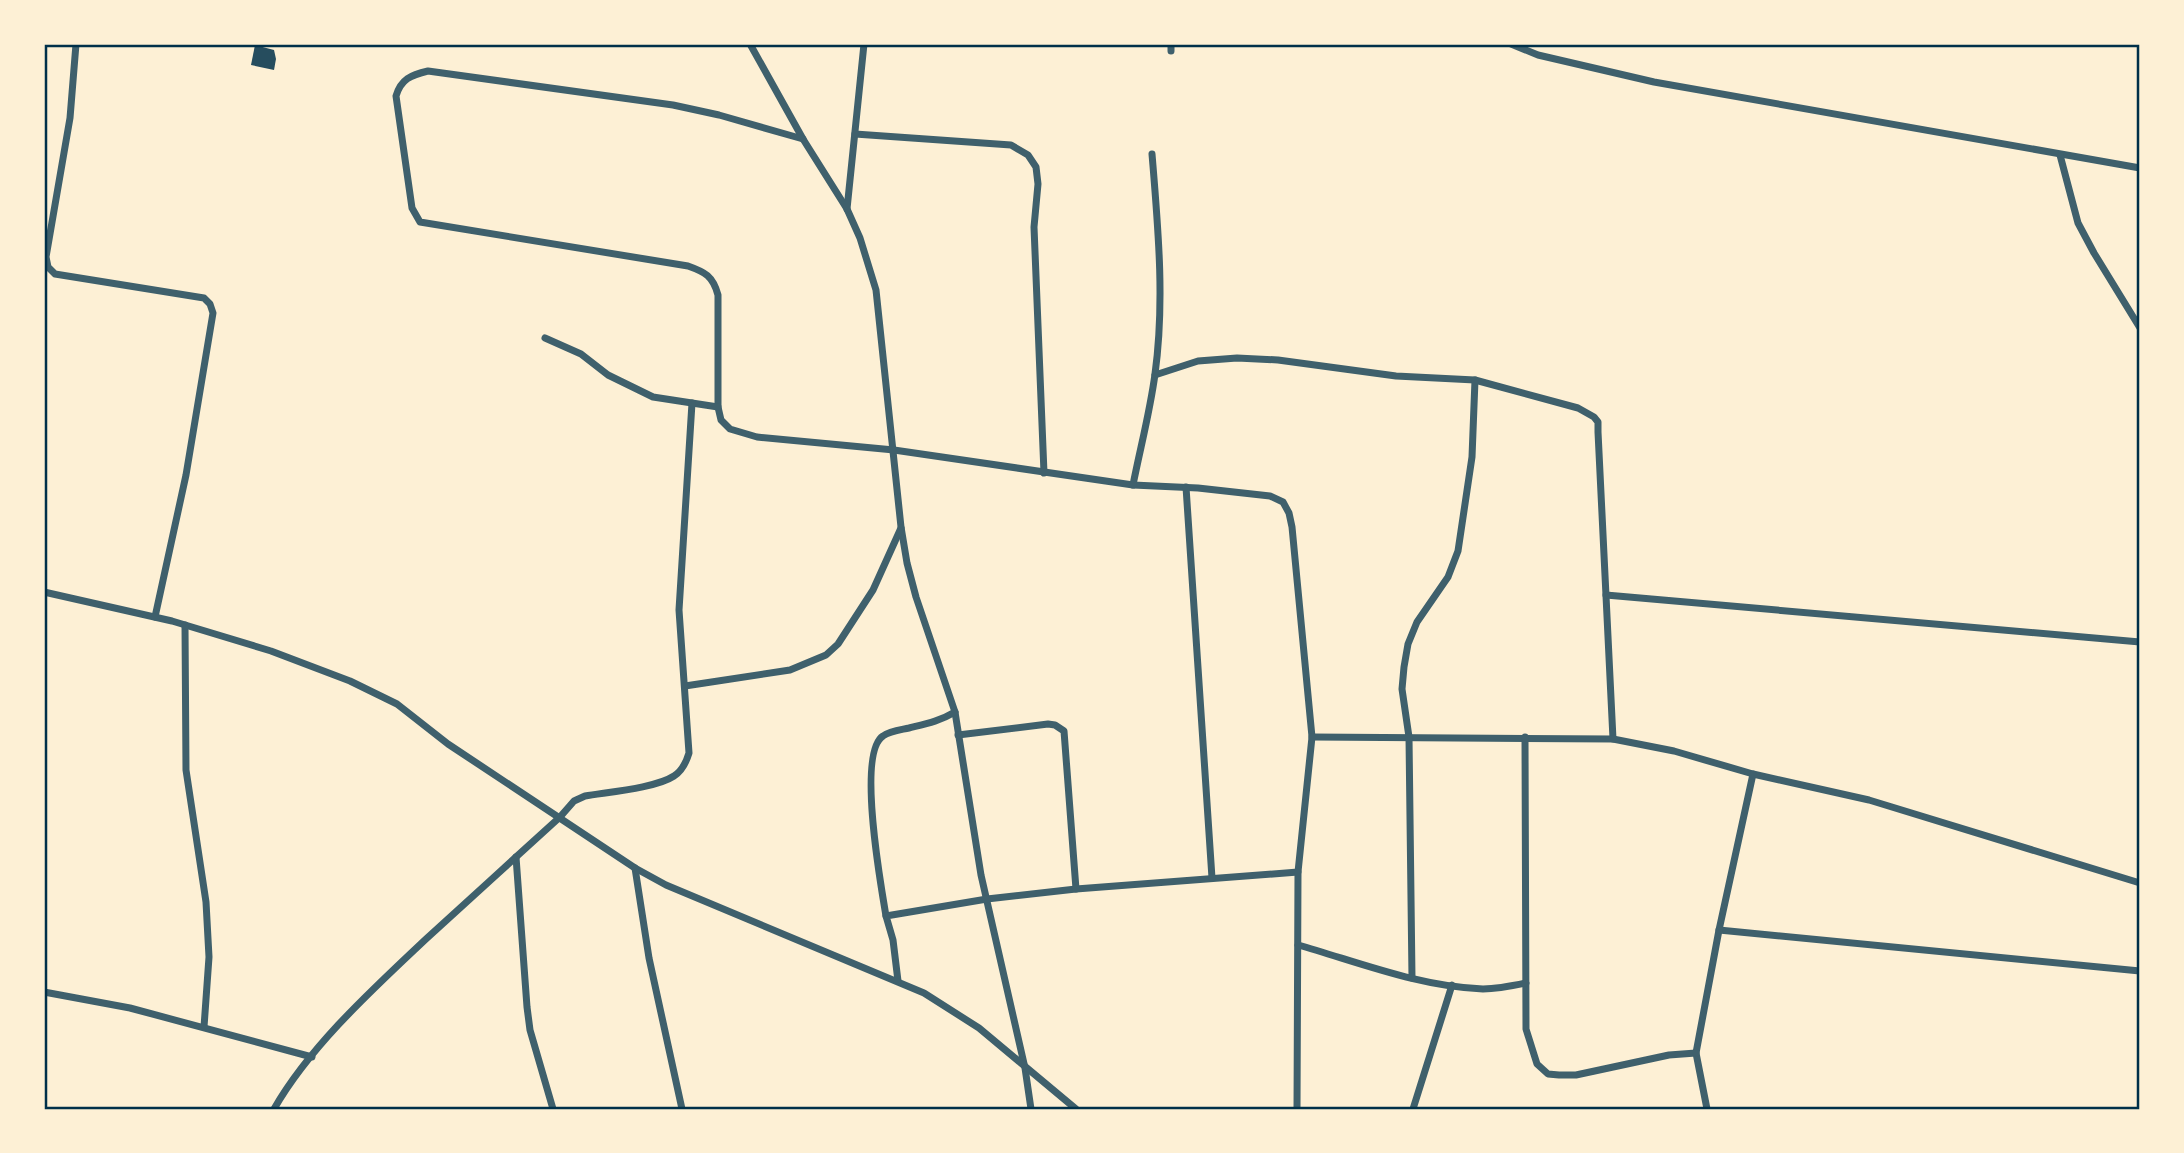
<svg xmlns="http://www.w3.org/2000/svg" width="2184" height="1153" font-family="Signika,sans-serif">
	<rect width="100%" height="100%" fill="#fdf0d5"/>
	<polygon fill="#264d5e" points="255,45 274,50 276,59 274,70 251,65"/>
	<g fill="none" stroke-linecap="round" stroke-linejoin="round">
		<g stroke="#3f606c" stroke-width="7">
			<polyline points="76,44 70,118 46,257 48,267 55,274 204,298 210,304 213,313 186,475 155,617"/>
			<polyline points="750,44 803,139 847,209 860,238 876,290 901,527 907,563 916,597 955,712 981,875 1025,1068 1031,1109"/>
			<polyline points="1171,44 1171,51"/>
			<polyline points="1511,44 1538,55 1654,82 2140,168"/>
			<polyline points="855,134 1011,145 1028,155 1036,167 1038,184 1034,227 1044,473"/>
			<path d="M 803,139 L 719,115 L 673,105 L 428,71 C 411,75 401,79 396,96 L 412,208 L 420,222 L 688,266 C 705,272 713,276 718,295 L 718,407 L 721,420 L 730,429 L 757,437 L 894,450 L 1133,485 L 1198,488 L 1270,496 L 1283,502 L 1289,513 L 1292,527 L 1312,737 L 1298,872 L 1076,889 L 987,899 L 886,916 L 893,940 L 898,981"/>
			<polyline points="2060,155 2078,223 2094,253 2140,328"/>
			<polyline points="847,209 864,44"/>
			<polyline points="545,338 581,354 608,375 653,397 718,407"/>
			<polyline points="1155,375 1198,361 1237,358 1278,360 1396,376 1475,380 1578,408 1594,417 1598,422 1598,432 1613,739"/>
			<path d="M 1133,485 C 1140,449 1150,412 1155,374 C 1165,301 1158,227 1152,154"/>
			<polyline points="1186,487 1212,878"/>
			<polyline points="44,592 172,621 271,651 350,681 397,704 448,744 635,868 666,885 924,993 979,1028 1076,1109"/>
			<polyline points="1606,595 2140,642"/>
			<polyline points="185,625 186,770 206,902 209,957 204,1027"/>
			<polyline points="685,686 790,670 826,655 838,644 873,590 901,528"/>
			<polyline points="958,735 1048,724 1055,725 1064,731 1076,889"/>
			<polyline points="1312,737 1613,739 1674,751 1753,774 1869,800 2140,883"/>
			<polyline points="1525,737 1526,1029 1537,1064 1548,1074 1559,1075 1576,1075 1669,1055 1696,1053 1707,1109"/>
			<polyline points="516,857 527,1007 530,1030 553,1109"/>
			<polyline points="635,868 649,958 682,1109"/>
			<path d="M 886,916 C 881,886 857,753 883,736 C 890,731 900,730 909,728 C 925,724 940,721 955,712"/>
			<polyline points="1719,930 2140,971"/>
			<path d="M 1298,945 C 1358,962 1420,987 1483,989 C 1497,989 1512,986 1526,983"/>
			<polyline points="1412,978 1409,737 1402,689 1404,667 1408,644 1417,622 1448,577 1458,551 1472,457 1475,380"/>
			<polyline points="44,992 130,1008 312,1057"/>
			<polyline points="1696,1053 1719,930 1753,774"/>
			<path d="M 274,1109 C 310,1046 373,989 426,939 C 471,898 515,858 560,817 L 574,801 L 585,796 C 608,792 656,788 674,776 C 682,771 686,763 689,753 L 679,610 L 692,403"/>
			<polyline points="1297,1109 1298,872"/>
			<polyline points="1413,1109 1452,985"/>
		</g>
	</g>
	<rect width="2184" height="1153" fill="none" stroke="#fdf0d5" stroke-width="91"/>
	<rect x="46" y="46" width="2092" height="1062" fill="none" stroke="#003049" stroke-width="2.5"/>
</svg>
